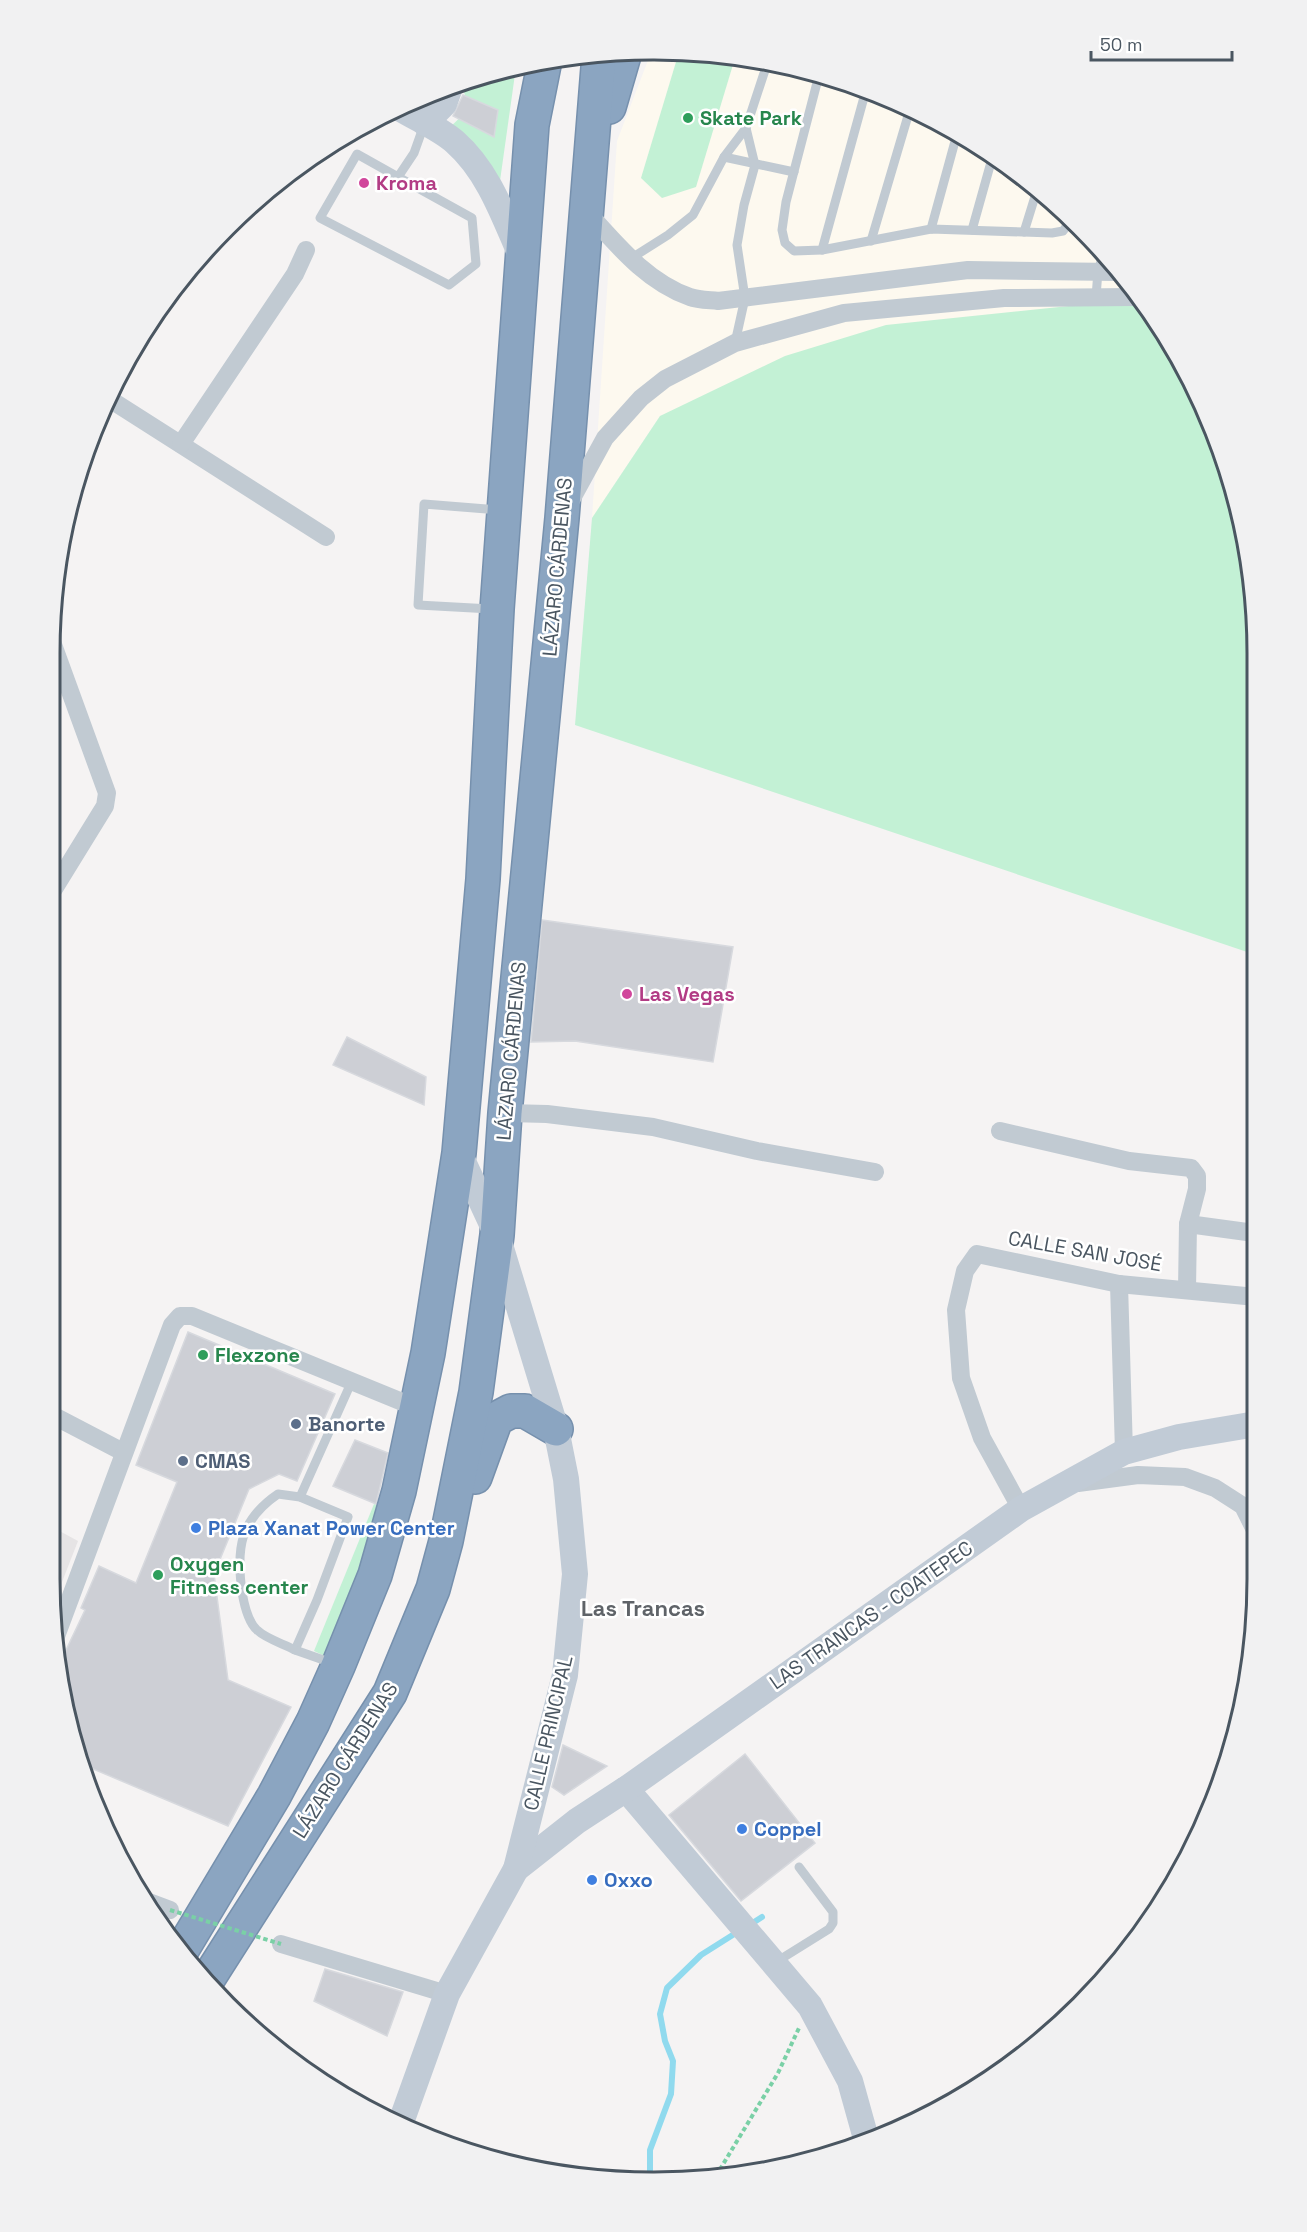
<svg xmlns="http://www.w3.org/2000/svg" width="1307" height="2232" font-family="'Space Grotesk',sans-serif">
	<rect width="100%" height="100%" fill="#f5f3f3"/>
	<polygon fill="#fdf9ef" points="652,50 771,61 884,95 989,151 1081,227 1136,299 660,416 592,518 617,141"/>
	<polygon fill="#e6e4e5" points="54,1528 78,1541 55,1600"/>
	<g fill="#c3f1d5">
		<polygon points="679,52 735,58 696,187 662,198 641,178"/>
		<path d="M 516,67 L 499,188 L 450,127 C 467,112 470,108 462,86 L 482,83 Z"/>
		<polygon points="430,93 436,100 428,109 410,102"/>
		<polygon points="1136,299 1176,351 1226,460 1256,614 1256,955 575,725 592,518 660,416 785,356 886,325"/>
		<polygon points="374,1504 387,1508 331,1659 314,1651"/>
	</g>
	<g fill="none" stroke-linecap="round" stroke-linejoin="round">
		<g stroke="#90daee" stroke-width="6">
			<polyline points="748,1926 762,1917"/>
			<polyline points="650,2182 650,2150 671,2094 673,2061 665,2041 660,2014 667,1988 701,1955 739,1931"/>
		</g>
	</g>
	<g fill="#cdcfd5" stroke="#d7d9de" stroke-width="1.5">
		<polygon points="463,95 498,110 494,137 453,116"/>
		<polygon points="542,920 733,947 713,1062 575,1041 531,1042"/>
		<polygon points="347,1037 426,1077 424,1105 333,1065"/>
		<polygon points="188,1332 335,1394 297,1481 279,1474 249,1489 214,1574 228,1680 291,1707 228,1826 79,1763 57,1669 85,1610 81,1608 99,1566 136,1583 177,1482 136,1465"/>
		<polygon points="355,1440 388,1453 376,1504 333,1486"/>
		<polygon points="563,1745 607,1766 564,1795 552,1787"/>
		<polygon points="745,1754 815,1843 741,1901 669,1815"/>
		<polygon points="325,1969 403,1992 387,2036 314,2001"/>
	</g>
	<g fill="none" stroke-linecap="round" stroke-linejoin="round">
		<g stroke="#7690ad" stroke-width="36">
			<g id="highway">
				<polyline points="609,107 625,52"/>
				<polyline points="475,1477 496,1419 511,1411 525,1411 556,1429"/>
				<polyline points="180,1953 274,1796 313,1722 338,1666 375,1575 399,1491 428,1353 459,1153 483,879 497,609 532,125 545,60"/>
				<polyline points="206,1982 390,1693 433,1589 446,1541 476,1392 497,1235 505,1113 562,518 599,55"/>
			</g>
		</g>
		<polyline stroke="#7ad0a6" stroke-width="4" stroke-dasharray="4.5 3" stroke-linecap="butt" points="716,2176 778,2073 799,2028"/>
		<g stroke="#c1cad2" stroke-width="9">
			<polyline points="819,75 786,202 782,230 785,243 794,251 822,250 931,229 1052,233 1063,231 1072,219"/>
			<polyline points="724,157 794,172"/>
			<polyline points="398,177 472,218 476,264 449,285 320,218 357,154 398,177 414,153 424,125"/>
			<polyline points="931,229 957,134"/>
			<polyline points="972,230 993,155"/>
			<polyline points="1024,232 1037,190"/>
			<polyline points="871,241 910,109"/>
			<polyline points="822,250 866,90"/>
			<polyline points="630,259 668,235 693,215 724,157 746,128 768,61"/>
			<polyline points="1096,297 1098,271 1103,255"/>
			<polyline points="735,343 745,298 737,245 744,205 755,165 746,128"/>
			<polyline points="491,609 418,605 424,504 499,510"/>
			<path d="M 278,1494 L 300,1497 L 348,1517 L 317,1600 L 295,1650 C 284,1644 266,1639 257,1630 C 248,1622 244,1604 242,1592 C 236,1548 240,1520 278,1494 Z"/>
			<polyline points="300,1497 351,1383"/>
			<polyline points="295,1650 332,1663"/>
			<polyline points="776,1962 829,1929 833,1923 833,1912 799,1867"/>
		</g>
		<g stroke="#c1cad2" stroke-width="18">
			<path d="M 588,213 C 617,245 647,282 690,297 C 698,300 709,300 718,301 L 968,270 L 1116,272"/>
			<polyline points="111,400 326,537"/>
			<polyline points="181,444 295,274 306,250"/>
			<polyline points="570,502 605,438 641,398 665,379 735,343 844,313 1004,298 1134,297"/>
			<polyline points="51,639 107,793 105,806 52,892"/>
			<polyline points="505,1113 547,1114 653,1127 757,1151 875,1172"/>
			<polyline points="1000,1131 1129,1161 1191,1168 1197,1176 1197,1189 1188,1224 1187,1290"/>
			<polyline points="1188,1224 1247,1232"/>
			<polyline points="1119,1284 1124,1452"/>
			<polyline points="54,1416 123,1452"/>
			<polyline points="1078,1483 1138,1475 1185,1477 1215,1488 1243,1506 1256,1532"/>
			<polyline points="1021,1509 982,1438 961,1378 956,1310 965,1271 977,1254 1119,1284 1256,1297"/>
			<polyline points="55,1639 172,1325 180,1316 192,1316 417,1408"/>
			<polyline points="146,1901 170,1910"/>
			<polyline points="281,1944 447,1994"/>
		</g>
		<g stroke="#c1cbd6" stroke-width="26">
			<path d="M 399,108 C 417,119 439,128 455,142 C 489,172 504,217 522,258"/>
			<polyline points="425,123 444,104 450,87"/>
			<polyline points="626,1789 810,2006 850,2081 867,2142"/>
			<polyline points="516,1869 577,1821 626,1789 1021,1509 1124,1452 1179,1437 1256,1424"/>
			<polyline points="400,2125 447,1994 516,1869 565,1675 575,1574 566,1479 556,1429 497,1235 459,1153"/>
		</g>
		<use href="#highway" stroke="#8ba5c1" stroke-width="33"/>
		<polyline stroke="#7ad0a6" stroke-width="4" stroke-dasharray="4.5 3" stroke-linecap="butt" points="170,1910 281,1944"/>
	</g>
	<g fill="#2e9e5b" stroke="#fff" stroke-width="2">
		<circle cx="688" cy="118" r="6"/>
		<circle cx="203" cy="1355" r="6"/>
		<circle cx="158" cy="1575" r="6"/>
	</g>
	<g fill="#d1479c" stroke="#fff" stroke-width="2">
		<circle cx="364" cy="183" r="6"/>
		<circle cx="627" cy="994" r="6"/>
	</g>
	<g fill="#5c6f8a" stroke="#fff" stroke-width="2">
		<circle cx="296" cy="1424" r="6"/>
		<circle cx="183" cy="1461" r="6"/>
	</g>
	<g fill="#3f7fe0" stroke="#fff" stroke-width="2">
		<circle cx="196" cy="1528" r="6"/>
		<circle cx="742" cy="1829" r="6"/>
		<circle cx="592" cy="1880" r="6"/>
	</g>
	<g text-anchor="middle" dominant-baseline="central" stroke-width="5" stroke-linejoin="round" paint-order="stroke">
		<g font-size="20" font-weight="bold" fill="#27864d" stroke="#fff" text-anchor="start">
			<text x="700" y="118">Skate Park</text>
			<text x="215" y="1355">Flexzone</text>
			<text x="170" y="1564">Oxygen<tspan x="170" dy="23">Fitness center</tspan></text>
		</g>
		<g font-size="20" font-weight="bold" fill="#b23c85" stroke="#fff" text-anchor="start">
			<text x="376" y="183">Kroma</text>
			<text x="639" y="994">Las Vegas</text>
		</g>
		<g font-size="20" fill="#4a5661" stroke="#fff">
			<text transform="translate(557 567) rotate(-85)">LÁZARO CÁRDENAS</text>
			<text transform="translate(511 1051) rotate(-85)">LÁZARO CÁRDENAS</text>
			<text transform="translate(1085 1251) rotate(10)">CALLE SAN JOSÉ</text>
			<text transform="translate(871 1615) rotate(-35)">LAS TRANCAS - COATEPEC</text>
			<text transform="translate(548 1733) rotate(-77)">CALLE PRINCIPAL</text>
			<text transform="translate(345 1760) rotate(-58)">LÁZARO CÁRDENAS</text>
		</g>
		<g font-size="20" font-weight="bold" fill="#4e5e75" stroke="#fff" text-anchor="start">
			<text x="308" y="1424">Banorte</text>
			<text x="195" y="1461">CMAS</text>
		</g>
		<g font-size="20" font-weight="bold" fill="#366cbe" stroke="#fff" text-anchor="start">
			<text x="208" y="1528">Plaza Xanat Power Center</text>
			<text x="754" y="1829">Coppel</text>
			<text x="604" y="1880">Oxxo</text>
		</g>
		<g font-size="22" font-weight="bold" fill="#5f6368" stroke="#fff">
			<text x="643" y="1608">Las Trancas</text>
		</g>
	</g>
	<path d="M0 0H1307V2232H0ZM653 60H654A593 593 0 0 1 1247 653V1579A593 593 0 0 1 654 2172H653A593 593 0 0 1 60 1579V653A593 593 0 0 1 653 60Z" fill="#f1f1f2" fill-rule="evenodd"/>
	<path fill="none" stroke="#4a5661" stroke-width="3" d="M653 60H654A593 593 0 0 1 1247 653V1579A593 593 0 0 1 654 2172H653A593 593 0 0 1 60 1579V653A593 593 0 0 1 653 60Z"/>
	<path d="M1091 51v9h141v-9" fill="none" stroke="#4a5661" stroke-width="3"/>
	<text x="1100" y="51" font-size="18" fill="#4a5661" stroke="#ffffff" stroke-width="4.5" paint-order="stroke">50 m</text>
</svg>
